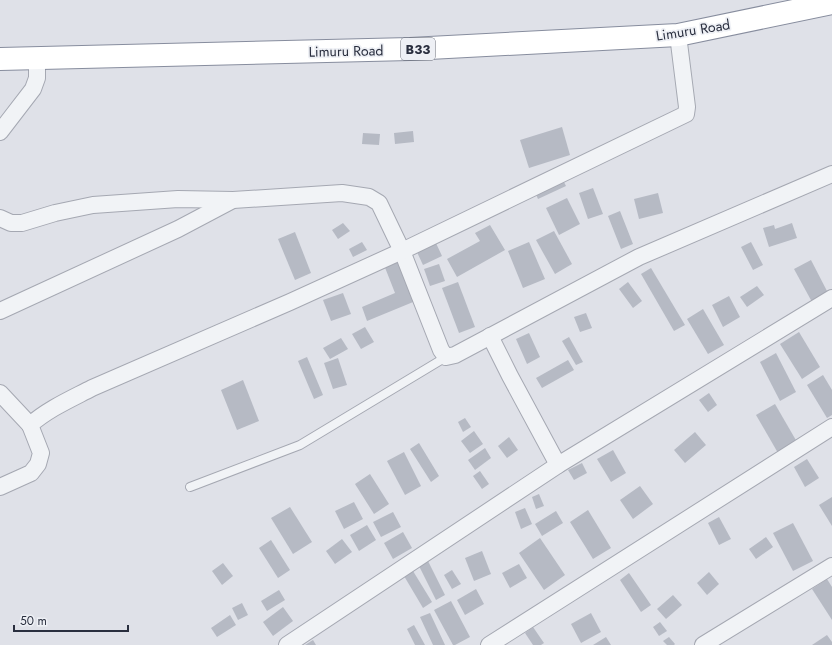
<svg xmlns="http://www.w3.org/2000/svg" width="832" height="645" font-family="Jost,sans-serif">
	<rect width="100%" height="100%" fill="#dfe1e8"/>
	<g fill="#b6bac4">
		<polygon points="562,127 570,155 529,168 520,140"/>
		<polygon points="413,131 414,142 395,144 394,133"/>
		<polygon points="363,133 380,134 379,145 362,144"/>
		<polygon points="563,180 566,186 538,199 535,192"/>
		<polygon points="593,188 603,214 588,219 579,193"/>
		<polygon points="658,193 663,213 639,219 634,199"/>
		<polygon points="567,198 580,224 559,235 546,208"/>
		<polygon points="620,211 633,244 621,249 608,216"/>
		<polygon points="343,223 350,231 338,239 332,230"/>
		<polygon points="792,223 797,238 769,247 763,228 774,225 775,229"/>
		<polygon points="490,225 505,250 457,277 447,259 480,241 475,233"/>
		<polygon points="554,231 572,264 555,274 536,240"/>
		<polygon points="295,232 311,273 295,280 278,239"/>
		<polygon points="435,241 442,256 423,265 416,250"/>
		<polygon points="362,242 367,250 353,257 349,249"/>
		<polygon points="529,242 545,279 523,288 508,251"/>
		<polygon points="751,242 763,265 753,270 741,247"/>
		<polygon points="401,258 418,300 367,321 362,307 395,293 384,265"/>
		<polygon points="811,260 828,293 812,302 794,269"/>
		<polygon points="439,264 445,281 430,286 424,269"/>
		<polygon points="651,268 685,325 674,331 641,274"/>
		<polygon points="458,282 475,327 459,333 442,288"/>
		<polygon points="628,282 642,301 633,308 619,289"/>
		<polygon points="757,286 764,295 747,307 740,297"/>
		<polygon points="343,293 351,314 331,321 323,300"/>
		<polygon points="729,296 740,317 723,327 712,305"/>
		<polygon points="703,309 724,345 708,354 687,319"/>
		<polygon points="586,313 592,328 580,332 574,317"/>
		<polygon points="365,327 374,342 361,349 352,334"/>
		<polygon points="799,332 820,367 802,379 780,344"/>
		<polygon points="529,333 540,357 527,364 516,339"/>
		<polygon points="569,337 583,362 576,365 562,341"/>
		<polygon points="341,338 348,349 330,359 323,348"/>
		<polygon points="776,353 796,392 780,401 760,362"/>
		<polygon points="307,357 323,395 314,399 298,361"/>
		<polygon points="338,358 347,385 333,389 324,363"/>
		<polygon points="568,360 574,370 542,388 536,378"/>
		<polygon points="823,375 832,390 832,415 827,418 807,385"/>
		<polygon points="243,380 259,421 237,430 221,390"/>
		<polygon points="709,393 717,405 708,412 699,400"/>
		<polygon points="775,404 797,442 778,453 756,415"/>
		<polygon points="465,418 471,427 463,432 458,422"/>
		<polygon points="474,431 483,444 470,453 461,441"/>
		<polygon points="695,432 706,445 685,463 674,450"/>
		<polygon points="509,437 518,450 507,458 498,446"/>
		<polygon points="419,443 439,476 431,482 410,449"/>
		<polygon points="485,448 491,458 475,470 468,460"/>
		<polygon points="613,450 626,473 611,482 597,459"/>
		<polygon points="404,452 421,486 405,495 387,461"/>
		<polygon points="807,459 819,478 805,487 794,467"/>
		<polygon points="582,463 587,473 574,480 568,470"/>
		<polygon points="480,471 489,484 482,489 473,476"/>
		<polygon points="370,474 389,504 374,514 355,484"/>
		<polygon points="640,486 653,504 633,519 620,500"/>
		<polygon points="539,494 544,506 536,509 532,497"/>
		<polygon points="832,497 832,526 819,505"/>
		<polygon points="354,502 363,519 344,529 335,511"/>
		<polygon points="290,507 312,542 293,554 271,518"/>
		<polygon points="525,508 532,524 521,529 515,512"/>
		<polygon points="588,510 611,548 593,559 570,522"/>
		<polygon points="556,511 563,523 542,536 535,524"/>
		<polygon points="393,512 401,527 381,537 373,522"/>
		<polygon points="719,517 731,539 719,545 708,523"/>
		<polygon points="793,523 813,561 793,571 773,533"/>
		<polygon points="367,525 376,540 359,551 350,535"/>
		<polygon points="403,532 412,548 393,559 384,543"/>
		<polygon points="766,537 773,547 756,559 749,549"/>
		<polygon points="540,538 565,575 544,590 519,553"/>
		<polygon points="342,539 352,552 335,564 326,551"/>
		<polygon points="271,540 290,570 278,578 259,548"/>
		<polygon points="482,551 491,574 474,581 465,558"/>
		<polygon points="428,561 445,595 436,600 419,566"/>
		<polygon points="223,563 233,576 222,585 212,571"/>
		<polygon points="519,564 527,578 510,588 502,573"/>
		<polygon points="452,570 461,584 452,589 444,575"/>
		<polygon points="413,571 432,602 423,608 404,576"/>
		<polygon points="709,572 719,584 707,595 697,583"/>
		<polygon points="629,573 651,605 641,612 620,580"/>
		<polygon points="827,579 832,587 832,620 812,589"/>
		<polygon points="476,589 484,604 465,615 457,600"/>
		<polygon points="279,590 285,600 267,611 261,601"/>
		<polygon points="673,595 682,605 666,619 657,609"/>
		<polygon points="451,601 470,637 455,645 453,645 434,610"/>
		<polygon points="242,603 248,615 238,620 232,608"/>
		<polygon points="283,607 293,621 273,636 263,622"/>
		<polygon points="430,613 445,645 433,645 420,617"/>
		<polygon points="591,613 601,632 581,643 571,624"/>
		<polygon points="230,615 236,625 217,637 211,628"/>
		<polygon points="660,622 667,631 659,636 653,627"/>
		<polygon points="414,625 425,645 415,645 407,629"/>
		<polygon points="533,627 544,643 541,645 533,645 525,633"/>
		<polygon points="827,635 832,642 832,645 812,645"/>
		<polygon points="606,637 611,645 593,645"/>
		<polygon points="669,637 675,644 674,645 667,645 663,641"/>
		<polygon points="313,640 316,645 305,645"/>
	</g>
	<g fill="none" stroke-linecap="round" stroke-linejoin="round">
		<g stroke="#a5a8b2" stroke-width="10">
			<polyline id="lane" points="190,487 300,445 446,357"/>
		</g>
		<g stroke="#a5a8b2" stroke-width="18">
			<g id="street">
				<polyline points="0,132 33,89 37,78 37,58"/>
				<polyline points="0,218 11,223 22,223 55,213 93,205 178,199 233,200 342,193 369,197 379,203 402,251 441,350 446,357 455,355 639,257 832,174"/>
				<polyline points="0,311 178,229 231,201"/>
				<polyline points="490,336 510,376 558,465"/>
				<polyline points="0,393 30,425"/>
				<path d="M 0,487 L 31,473 L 38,464 L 41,453 L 30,425 C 48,409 71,399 92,388 L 290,302 L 402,251 L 686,114 L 687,107 L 678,35"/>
				<polyline points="287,645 558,465 832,298"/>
				<polyline points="489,645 832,427"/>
				<polyline points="703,645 832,566"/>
			</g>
		</g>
		<g stroke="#878d9e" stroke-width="24">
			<polyline id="highway" points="0,59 410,49 678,35 832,3"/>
		</g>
		<use href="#lane" stroke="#f1f3f6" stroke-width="8"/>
		<use href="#street" stroke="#f1f3f6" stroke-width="16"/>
		<use href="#highway" stroke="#fff" stroke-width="22"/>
	</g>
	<g text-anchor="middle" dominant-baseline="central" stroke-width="3.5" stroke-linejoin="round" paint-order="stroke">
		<rect fill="#eef0f5" stroke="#646875" stroke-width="1" x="401" y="38" width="34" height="22" rx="3"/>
		<g font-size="13" font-weight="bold" fill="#292e3e">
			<text x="418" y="49">B33</text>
		</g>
		<g font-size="14" fill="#292e3e" stroke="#eef0f5">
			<text transform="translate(693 30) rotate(-9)">Limuru Road</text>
			<text transform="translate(346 51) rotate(-1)">Limuru Road</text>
		</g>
	</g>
	<path d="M14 625v6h114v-6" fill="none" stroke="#292e3e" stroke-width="2"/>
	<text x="20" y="625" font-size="12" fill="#292e3e" stroke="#eef0f5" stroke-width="3" paint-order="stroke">50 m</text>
</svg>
